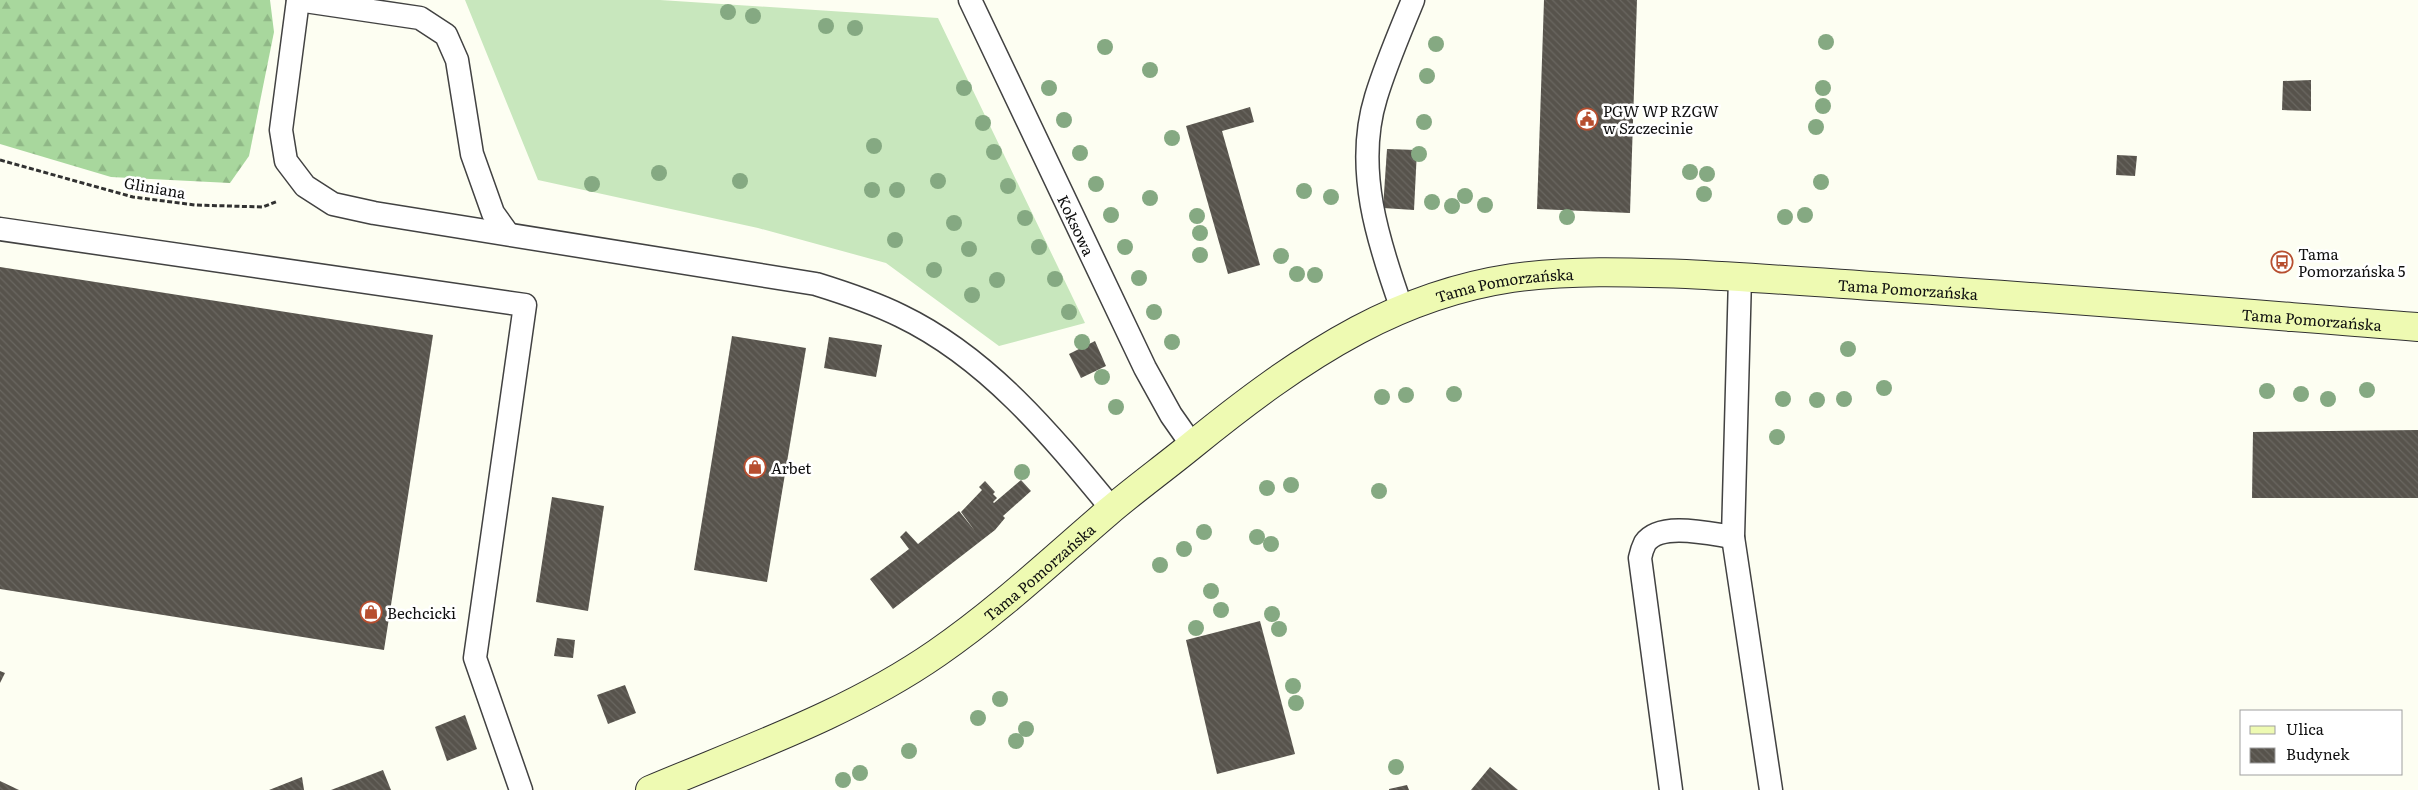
<svg xmlns="http://www.w3.org/2000/svg" width="2418" height="790" font-family="Literata,serif">
	<defs>
		<pattern id="forest-firs" width="22" height="20" patternUnits="userSpaceOnUse" patternTransform="scale(1.25)"><rect width="22" height="20" fill="#a8d79d"/><path d="M5 1l3.5 6h-7zM16 11l3.5 6h-7z" fill="#8fb786"/></pattern>
		<pattern id="building-back-hatch" width="6" height="6" patternUnits="userSpaceOnUse" patternTransform="scale(1.25)"><rect width="6" height="6" fill="#57534c"/><path d="M-1 5l2 2M0 0l6 6M5-1l2 2" fill="none" stroke="#6a6761"/></pattern>
	</defs>
	<rect width="100%" height="100%" fill="#fdfef2"/>
	<polygon fill="#c8e7bd" points="465,0 660,0 938,18 1085,323 999,346 886,263 758,228 538,180"/>
	<polygon fill="url(#forest-firs)" points="0,0 270,0 274,32 249,156 230,183 111,177 0,144"/>
	<g fill="url(#building-back-hatch)">
		<polygon points="1544,0 1637,0 1630,213 1537,209"/>
		<polygon points="2311,80 2311,111 2282,110 2283,81"/>
		<polygon points="1250,107 1254,122 1222,131 1260,265 1228,274 1186,126"/>
		<polygon points="1387,149 1417,150 1414,210 1383,208"/>
		<polygon points="2117,155 2137,156 2135,176 2116,175"/>
		<polygon points="0,267 433,335 384,650 0,589"/>
		<polygon points="732,336 806,348 767,582 694,570"/>
		<polygon points="829,337 882,345 876,377 824,368"/>
		<polygon points="1095,341 1106,366 1081,378 1069,354"/>
		<polygon points="2418,430 2418,498 2252,498 2253,432"/>
		<polygon points="1021,480 1031,491 1003,516 1005,518 995,530 893,609 870,579 909,549 900,537 906,531 918,544 959,511 975,531 961,512 982,490 979,487 985,481 995,492 993,494 997,498 993,502 994,503"/>
		<polygon points="552,497 604,506 588,611 536,602"/>
		<polygon points="1260,621 1295,754 1217,774 1186,640"/>
		<polygon points="557,638 575,640 573,658 554,656"/>
		<polygon points="0,671 5,673 0,683"/>
		<polygon points="625,685 636,713 608,724 597,695"/>
		<polygon points="465,715 477,749 447,761 435,727"/>
		<polygon points="1490,767 1518,790 1471,790"/>
		<polygon points="383,770 391,790 331,790"/>
		<polygon points="302,777 304,790 269,790"/>
		<polygon points="0,781 19,790 0,790"/>
		<polygon points="1407,785 1409,790 1389,790 1389,789"/>
	</g>
	<g fill="none" stroke-linecap="round" stroke-linejoin="round">
		<g stroke="#424242" stroke-width="25">
			<g id="lane">
				<path d="M 298,0 L 281,130 L 286,161 L 305,186 L 333,204 L 374,213 L 816,284 C 845,293 873,302 901,316 C 988,358 1051,435 1112,509"/>
				<polyline points="298,0 420,18 446,35 457,60 472,154 493,213 508,234"/>
				<path id="s1" d="M 970,0 L 1145,368 L 1171,415 L 1192,445"/>
				<polyline points="0,229 525,305 475,658 521,790"/>
				<polyline points="1740,277 1733,537 1771,790"/>
				<path d="M 1402,309 C 1378,242 1354,168 1376,97 C 1386,64 1400,32 1413,0"/>
				<path d="M 1671,790 L 1640,558 C 1641,553 1643,547 1645,543 C 1660,521 1711,534 1733,537"/>
			</g>
		</g>
		<g stroke="#313131" stroke-width="30">
			<g id="secondary">
				<path id="s2" d="M 650,790 C 747,749 849,714 937,653 C 998,611 1052,560 1108,512 C 1135,489 1164,468 1191,446 C 1244,403 1298,362 1358,330 C 1405,305 1459,286 1512,278 C 1570,270 1628,272 1686,274 C 1763,278 1840,284 1917,289 C 2084,300 2251,314 2418,327"/>
			</g>
		</g>
		<polyline stroke="#313131" stroke-width="3" stroke-dasharray="5 2.5" stroke-linecap="butt" points="0,160 133,197 195,205 263,207 278,201"/>
		<use href="#lane" stroke="#fff" stroke-width="22"/>
		<use href="#secondary" stroke="#eefab2" stroke-width="28"/>
	</g>
	<g fill="#85a982">
		<circle cx="728" cy="12" r="8"/>
		<circle cx="753" cy="16" r="8"/>
		<circle cx="826" cy="26" r="8"/>
		<circle cx="855" cy="28" r="8"/>
		<circle cx="1826" cy="42" r="8"/>
		<circle cx="1436" cy="44" r="8"/>
		<circle cx="1105" cy="47" r="8"/>
		<circle cx="1150" cy="70" r="8"/>
		<circle cx="1427" cy="76" r="8"/>
		<circle cx="964" cy="88" r="8"/>
		<circle cx="1049" cy="88" r="8"/>
		<circle cx="1823" cy="88" r="8"/>
		<circle cx="1823" cy="106" r="8"/>
		<circle cx="1064" cy="120" r="8"/>
		<circle cx="1424" cy="122" r="8"/>
		<circle cx="983" cy="123" r="8"/>
		<circle cx="1816" cy="127" r="8"/>
		<circle cx="1172" cy="138" r="8"/>
		<circle cx="874" cy="146" r="8"/>
		<circle cx="994" cy="152" r="8"/>
		<circle cx="1080" cy="153" r="8"/>
		<circle cx="1419" cy="154" r="8"/>
		<circle cx="1690" cy="172" r="8"/>
		<circle cx="659" cy="173" r="8"/>
		<circle cx="1707" cy="174" r="8"/>
		<circle cx="740" cy="181" r="8"/>
		<circle cx="938" cy="181" r="8"/>
		<circle cx="1821" cy="182" r="8"/>
		<circle cx="592" cy="184" r="8"/>
		<circle cx="1096" cy="184" r="8"/>
		<circle cx="1008" cy="186" r="8"/>
		<circle cx="872" cy="190" r="8"/>
		<circle cx="897" cy="190" r="8"/>
		<circle cx="1304" cy="191" r="8"/>
		<circle cx="1704" cy="194" r="8"/>
		<circle cx="1465" cy="196" r="8"/>
		<circle cx="1331" cy="197" r="8"/>
		<circle cx="1150" cy="198" r="8"/>
		<circle cx="1432" cy="202" r="8"/>
		<circle cx="1485" cy="205" r="8"/>
		<circle cx="1452" cy="206" r="8"/>
		<circle cx="1111" cy="215" r="8"/>
		<circle cx="1805" cy="215" r="8"/>
		<circle cx="1197" cy="216" r="8"/>
		<circle cx="1567" cy="217" r="8"/>
		<circle cx="1785" cy="217" r="8"/>
		<circle cx="1025" cy="218" r="8"/>
		<circle cx="954" cy="223" r="8"/>
		<circle cx="1200" cy="233" r="8"/>
		<circle cx="895" cy="240" r="8"/>
		<circle cx="1039" cy="247" r="8"/>
		<circle cx="1125" cy="247" r="8"/>
		<circle cx="969" cy="249" r="8"/>
		<circle cx="1200" cy="255" r="8"/>
		<circle cx="1281" cy="256" r="8"/>
		<circle cx="934" cy="270" r="8"/>
		<circle cx="1297" cy="274" r="8"/>
		<circle cx="1315" cy="275" r="8"/>
		<circle cx="1139" cy="278" r="8"/>
		<circle cx="1055" cy="279" r="8"/>
		<circle cx="997" cy="280" r="8"/>
		<circle cx="972" cy="295" r="8"/>
		<circle cx="1069" cy="312" r="8"/>
		<circle cx="1154" cy="312" r="8"/>
		<circle cx="1082" cy="342" r="8"/>
		<circle cx="1172" cy="342" r="8"/>
		<circle cx="1848" cy="349" r="8"/>
		<circle cx="1102" cy="377" r="8"/>
		<circle cx="1884" cy="388" r="8"/>
		<circle cx="2367" cy="390" r="8"/>
		<circle cx="2267" cy="391" r="8"/>
		<circle cx="1454" cy="394" r="8"/>
		<circle cx="2301" cy="394" r="8"/>
		<circle cx="1406" cy="395" r="8"/>
		<circle cx="1382" cy="397" r="8"/>
		<circle cx="1783" cy="399" r="8"/>
		<circle cx="1844" cy="399" r="8"/>
		<circle cx="2328" cy="399" r="8"/>
		<circle cx="1817" cy="400" r="8"/>
		<circle cx="1116" cy="407" r="8"/>
		<circle cx="1777" cy="437" r="8"/>
		<circle cx="1022" cy="472" r="8"/>
		<circle cx="1291" cy="485" r="8"/>
		<circle cx="1267" cy="488" r="8"/>
		<circle cx="1379" cy="491" r="8"/>
		<circle cx="1204" cy="532" r="8"/>
		<circle cx="1257" cy="537" r="8"/>
		<circle cx="1271" cy="544" r="8"/>
		<circle cx="1184" cy="549" r="8"/>
		<circle cx="1160" cy="565" r="8"/>
		<circle cx="1211" cy="591" r="8"/>
		<circle cx="1221" cy="610" r="8"/>
		<circle cx="1272" cy="614" r="8"/>
		<circle cx="1196" cy="628" r="8"/>
		<circle cx="1279" cy="629" r="8"/>
		<circle cx="1293" cy="686" r="8"/>
		<circle cx="1000" cy="699" r="8"/>
		<circle cx="1296" cy="703" r="8"/>
		<circle cx="978" cy="718" r="8"/>
		<circle cx="1026" cy="729" r="8"/>
		<circle cx="1016" cy="741" r="8"/>
		<circle cx="909" cy="751" r="8"/>
		<circle cx="1396" cy="767" r="8"/>
		<circle cx="860" cy="773" r="8"/>
		<circle cx="843" cy="780" r="8"/>
	</g>
	<defs>
		<g id="civic-ring" transform="scale(1.125)"><circle r="9.5" fill="#fff" stroke="#b74e2f" stroke-width="1.5"/><path d="M-.6-6.5H3V-4.5H.6V-3L4-1V1h2V6H-6V1h2V-1L-.6-3ZM-1.2 2.5V6h2.4V2.5Z" fill="#b74e2f"/></g>
		<g id="bus-ring" transform="scale(1.125)"><circle r="9.5" fill="#fff" stroke="#b74e2f" stroke-width="1.5"/><path d="M-5-6H5V4H4V6H2V4H-2V6H-4V4H-5ZM-3.5-4V0h7V-4ZM-3.5 1.2v1.5H-2V1.2ZM2 1.2v1.5H3.5V1.2Z" fill="#b74e2f"/></g>
		<g id="shop-ring" transform="scale(1.125)"><circle r="9.5" fill="#fff" stroke="#b74e2f" stroke-width="1.5"/><path d="M-5-2.5h2.3a2.7 3.5 0 0 1 5.4 0H5L5.5 6h-11ZM-1.5-2.5h3a1.5 2.3 0 0 0-3 0Z" fill="#b74e2f"/></g>
	</defs>
	<g fill-rule="evenodd">
		<use href="#civic-ring" x="1587" y="119"/>
		<use href="#bus-ring" x="2282" y="262"/>
		<use href="#shop-ring" x="755" y="467"/>
		<use href="#shop-ring" x="371" y="612"/>
	</g>
	<g text-anchor="middle" dominant-baseline="central" stroke-width="5" stroke-linejoin="round" paint-order="stroke">
		<g font-size="15" fill="#0f0f0f" stroke="#fff" text-anchor="start">
			<text x="1603" y="110">PGW WP RZGW<tspan x="1603" dy="17">w Szczecinie</tspan></text>
			<text x="2298" y="253">Tama<tspan x="2298" dy="17">Pomorzańska 5</tspan></text>
			<text x="771" y="467">Arbet</text>
			<text x="387" y="612">Bechcicki</text>
		</g>
		<g font-size="15" fill="#0f0f0f" stroke="#fff">
			<text transform="translate(155 187) rotate(10)">Gliniana</text>
			<text stroke="none"><textPath href="#s1" startOffset="249">Koksowa</textPath></text>
			<text stroke="none"><textPath href="#s2" startOffset="1005">Tama Pomorzańska</textPath></text>
			<text stroke="none"><textPath href="#s2" startOffset="1410">Tama Pomorzańska</textPath></text>
			<text stroke="none"><textPath href="#s2" startOffset="1815">Tama Pomorzańska</textPath></text>
			<text stroke="none"><textPath href="#s2" startOffset="449">Tama Pomorzańska</textPath></text>
		</g>
	</g>
	<rect x="2240" y="710" width="162" height="65" fill="#ffffff" stroke="#9f9f9f"/>
	<rect x="2250" y="726" width="25" height="8" fill="#eefab2" stroke="#9f9f9f"/>
	<text x="2286" y="735" font-size="15" fill="#0f0f0f">Ulica</text>
	<rect x="2250" y="748" width="25" height="15" fill="url(#building-back-hatch)" stroke="#9f9f9f"/>
	<text x="2286" y="760" font-size="15" fill="#0f0f0f">Budynek</text>
</svg>
